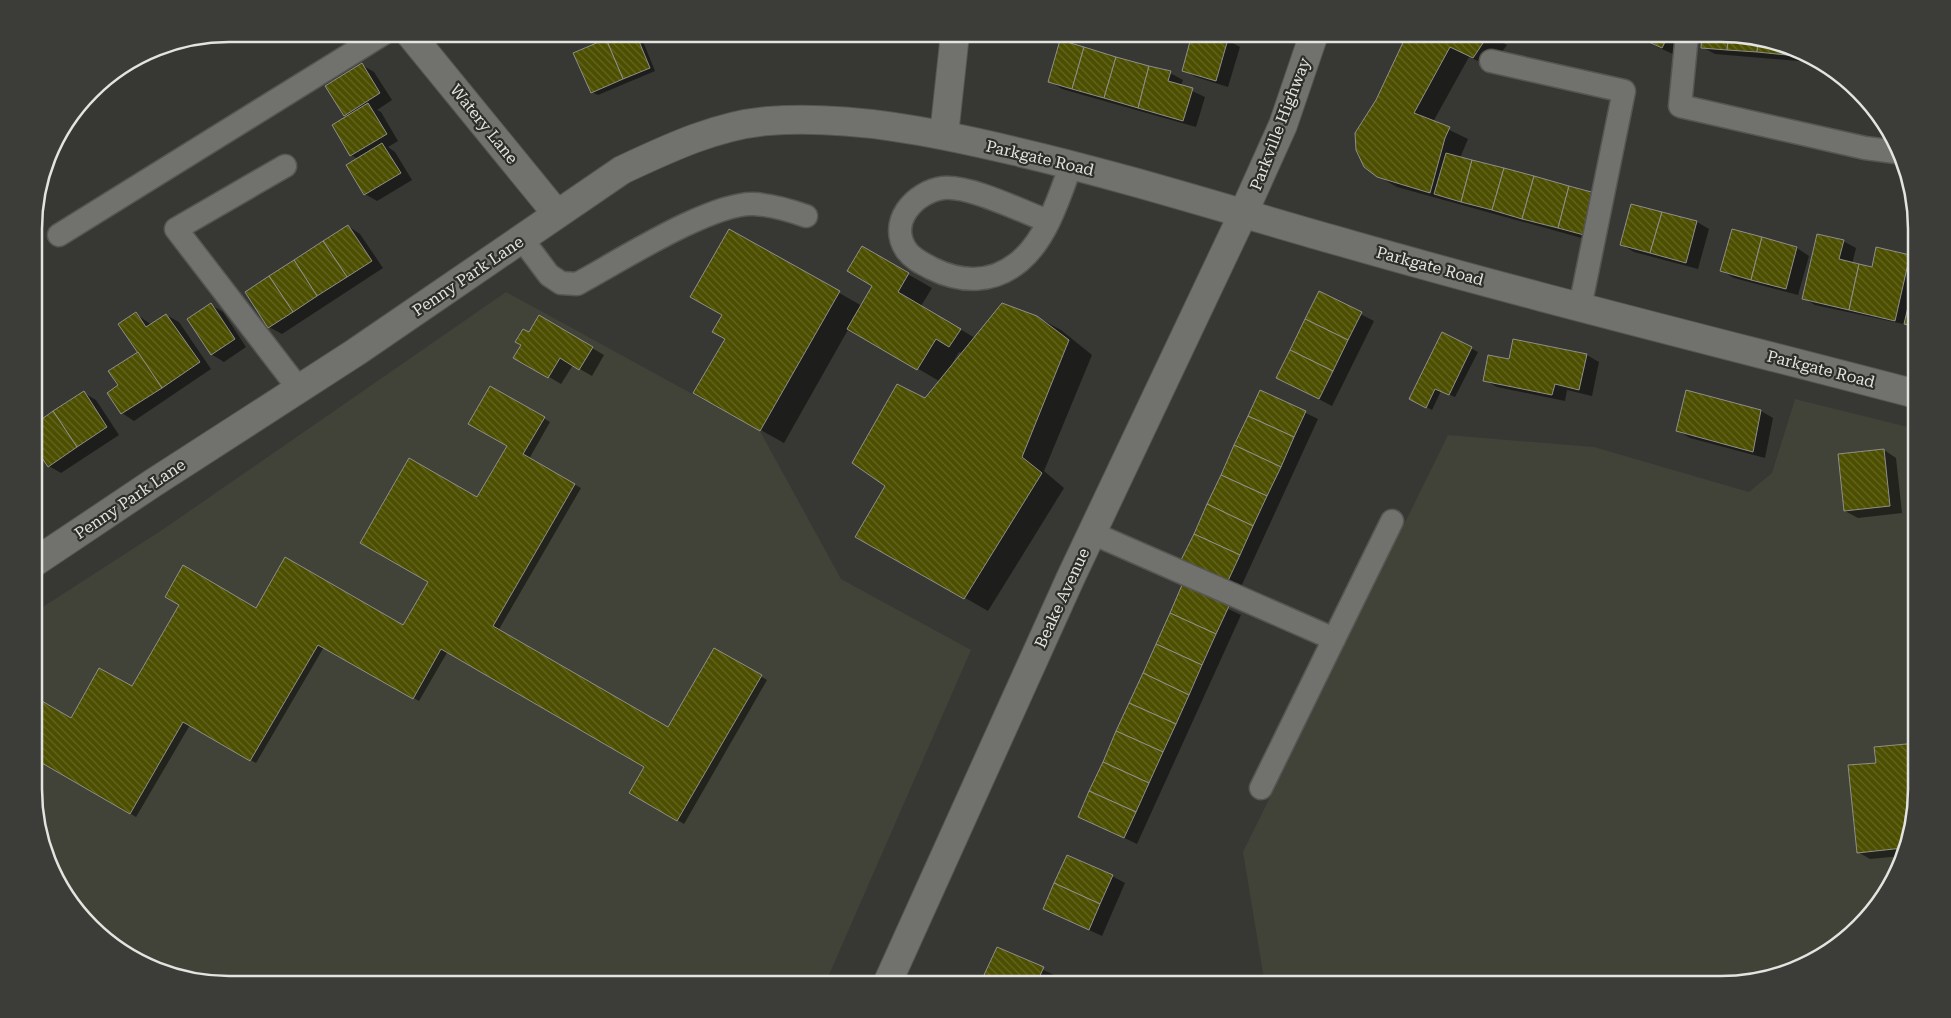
<svg xmlns="http://www.w3.org/2000/svg" width="1951" height="1018" font-family="'Roboto Serif',serif">
	<defs>
		<pattern id="building-back-hatch" width="6" height="6" patternUnits="userSpaceOnUse" patternTransform="scale(1.25)"><rect width="6" height="6" fill="#4c4e00"/><path d="M-1 5l2 2M0 0l6 6M5-1l2 2" fill="none" stroke="#666725"/></pattern>
	</defs>
	<rect width="100%" height="100%" fill="#373833"/>
	<g fill="#414238">
		<polygon points="506,292 760,431 841,579 971,650 825,984 229,984 142,964 101,936 67,898 35,815 35,612 165,528"/>
		<polygon points="1795,399 1916,429 1917,789 1897,876 1869,918 1830,951 1784,974 1734,984 1270,984 1264,979 1243,852 1448,435 1594,447 1749,492 1772,473"/>
	</g>
	<g fill="#0007" fill-rule="evenodd">
		<polygon points="621,34 640,34 655,71 598,95 592,92 575,53"/>
		<polygon points="1051,34 1070,34 1068,38"/>
		<polygon points="1194,34 1205,34 1227,40 1240,47 1228,87 1196,77 1183,70"/>
		<polygon points="1408,34 1487,34 1507,45 1491,67 1469,57 1433,122 1468,139 1460,158 1596,242 1397,187 1378,176 1377,101"/>
		<polygon points="1629,34 1684,34 1675,55"/>
		<polygon points="1703,34 1722,34 1809,54 1822,63 1715,54 1702,47"/>
		<polygon points="362,65 374,72 392,100 377,110 381,112 398,141 388,147 395,152 412,180 377,201 365,194 358,159 351,155 349,117 345,115"/>
		<polygon points="1170,73 1183,80 1181,86 1205,97 1196,127 1062,89 1049,81"/>
		<polygon points="1697,222 1709,229 1698,269 1634,252 1622,245"/>
		<polygon points="348,226 360,234 383,268 282,334 269,327"/>
		<path d="M 730,230 L 862,306 L 874,286 L 862,248 L 932,288 L 921,306 L 975,338 L 1037,317 L 1061,330 L 1092,355 L 1044,471 L 1064,488 L 988,611 L 857,536 L 886,485 L 925,399 L 939,381 L 849,328 L 784,443 L 695,393 L 726,339 L 724,315 ZM 959,352 L 962,353 L 954,363 L 953,362 Z"/>
		<polygon points="1733,231 1797,248 1809,256 1798,295 1734,278 1722,271"/>
		<polygon points="1843,241 1856,248 1852,264 1873,268 1910,256 1916,260 1916,330 1908,325 1815,305 1803,298"/>
		<polygon points="1319,293 1374,321 1332,406 1278,378"/>
		<polygon points="211,305 223,312 246,347 224,362 211,354"/>
		<polygon points="136,314 152,325 166,315 179,322 211,369 134,421 122,413 119,386 140,352"/>
		<polygon points="539,317 604,355 592,376 573,365 561,384 515,357"/>
		<polygon points="1443,334 1478,352 1455,397 1441,391 1432,410 1417,402"/>
		<polygon points="1587,355 1599,362 1592,396 1567,390 1565,401 1497,387 1484,380 1510,361"/>
		<polygon points="490,387 550,422 529,459 581,488 498,631 668,729 715,650 767,680 684,824 631,792 646,766 448,651 419,701 324,647 256,763 190,725 136,817 35,758 71,719 132,688 257,609 404,627 508,446"/>
		<polygon points="1261,391 1318,419 1240,589 1194,568"/>
		<polygon points="1687,391 1761,411 1773,418 1765,458 1690,438 1678,431"/>
		<polygon points="84,393 96,400 119,435 61,473 49,466 35,444 35,425"/>
		<polygon points="1884,450 1896,458 1902,513 1858,518 1845,511"/>
		<polygon points="1183,587 1241,615 1137,844 1079,816"/>
		<polygon points="1917,744 1917,789 1901,856 1870,859 1858,852 1877,764 1875,748"/>
		<polygon points="1112,876 1125,883 1102,936 1044,909"/>
		<polygon points="998,948 1056,976 1052,984 982,984"/>
	</g>
	<g fill="url(#building-back-hatch)" stroke="#8e8f8a">
		<polygon points="618,34 636,34 650,68 623,79 606,39"/>
		<polygon points="1192,34 1209,34 1228,39 1216,81 1182,71"/>
		<polygon points="1407,34 1489,34 1473,58 1450,47 1414,113 1450,127 1445,138 1430,193 1377,177 1364,167 1356,150 1355,133 1376,100"/>
		<polygon points="1636,34 1669,34 1662,48 1635,36"/>
		<polygon points="1702,34 1729,35 1727,50 1701,48"/>
		<polygon points="1729,35 1758,42 1757,52 1727,50"/>
		<polygon points="606,39 623,79 591,93 573,53"/>
		<polygon points="1060,40 1084,47 1072,89 1048,82"/>
		<polygon points="1758,42 1787,49 1787,55 1757,52"/>
		<polygon points="1084,47 1116,57 1104,98 1072,89"/>
		<polygon points="1787,49 1809,54 1813,57 1787,55"/>
		<polygon points="1116,57 1149,66 1138,108 1104,98"/>
		<polygon points="362,63 380,93 344,116 325,86"/>
		<polygon points="1149,66 1171,71 1168,81 1193,88 1183,121 1138,108"/>
		<polygon points="368,103 387,134 350,156 332,125"/>
		<polygon points="382,143 401,173 364,195 346,165"/>
		<polygon points="1446,153 1472,160 1461,202 1434,194"/>
		<polygon points="1472,160 1504,168 1492,210 1461,202"/>
		<polygon points="1504,168 1534,176 1522,219 1492,210"/>
		<polygon points="1534,176 1569,186 1558,228 1522,219"/>
		<polygon points="1569,186 1595,193 1584,235 1558,228"/>
		<polygon points="1631,204 1662,212 1650,253 1620,245"/>
		<polygon points="1662,212 1697,221 1686,263 1650,253"/>
		<polygon points="348,225 372,261 347,277 323,241"/>
		<polygon points="729,229 840,291 760,431 693,393 725,339 712,332 722,315 690,297"/>
		<polygon points="1732,229 1762,237 1751,280 1720,271"/>
		<polygon points="1817,234 1844,240 1839,259 1859,264 1849,310 1802,299"/>
		<polygon points="1762,237 1797,247 1786,289 1751,280"/>
		<polygon points="323,241 347,277 317,296 294,260"/>
		<polygon points="862,246 909,273 898,292 961,329 949,347 936,339 917,370 847,329 872,286 847,271"/>
		<polygon points="1876,247 1910,255 1895,321 1849,310 1859,264 1872,267"/>
		<polygon points="294,260 317,296 293,312 269,276"/>
		<polygon points="1916,273 1916,327 1904,324"/>
		<polygon points="269,276 293,312 268,328 245,292"/>
		<polygon points="1319,291 1362,312 1348,340 1305,319"/>
		<polygon points="211,303 235,339 211,355 187,319"/>
		<polygon points="1002,303 1037,316 1069,340 1022,457 1042,473 964,599 855,537 885,486 852,463 897,384 925,398"/>
		<polygon points="136,312 146,327 166,314 200,362 162,388 118,324"/>
		<polygon points="539,315 593,347 579,370 560,358 548,378 513,358 521,345 515,342 523,329 529,332"/>
		<polygon points="1305,319 1348,340 1333,371 1290,350"/>
		<polygon points="1442,332 1472,347 1449,395 1435,389 1426,408 1409,399"/>
		<polygon points="1513,339 1587,354 1579,390 1555,384 1552,395 1483,381 1488,355 1509,359"/>
		<polygon points="1290,350 1333,371 1319,399 1276,378"/>
		<polygon points="138,352 162,388 121,414 107,393 118,385 108,371"/>
		<polygon points="490,386 545,417 523,454 575,484 493,626 668,727 714,648 762,675 677,821 629,793 644,767 441,649 413,699 318,645 250,761 183,722 130,814 35,759 35,697 71,718 99,668 132,686 179,605 165,597 183,565 256,608 285,557 403,625 428,582 360,543 409,458 477,497 507,446 468,424"/>
		<polygon points="1260,390 1306,411 1294,437 1248,416"/>
		<polygon points="1686,390 1761,410 1753,452 1676,431"/>
		<polygon points="84,391 107,427 77,447 53,411"/>
		<polygon points="53,411 77,447 48,467 35,447 35,424"/>
		<polygon points="1248,416 1294,437 1281,467 1234,445"/>
		<polygon points="1234,445 1281,467 1267,496 1221,475"/>
		<polygon points="1884,449 1890,506 1844,511 1838,454"/>
		<polygon points="1221,475 1267,496 1253,526 1207,504"/>
		<polygon points="1207,504 1253,526 1240,555 1194,534"/>
		<polygon points="1194,534 1240,555 1227,583 1180,562"/>
		<polygon points="1182,585 1229,606 1216,634 1170,613"/>
		<polygon points="1170,613 1216,634 1202,665 1156,644"/>
		<polygon points="1156,644 1202,665 1189,695 1143,673"/>
		<polygon points="1143,673 1189,695 1176,724 1129,703"/>
		<polygon points="1129,703 1176,724 1163,752 1116,731"/>
		<polygon points="1116,731 1163,752 1149,783 1103,762"/>
		<polygon points="1917,743 1917,789 1903,848 1857,853 1848,765 1876,763 1874,747"/>
		<polygon points="1103,762 1149,783 1136,812 1089,791"/>
		<polygon points="1089,791 1136,812 1124,838 1078,817"/>
		<polygon points="1067,855 1113,875 1100,904 1054,883"/>
		<polygon points="1054,883 1100,904 1089,930 1043,909"/>
		<polygon points="997,947 1044,967 1036,984 1004,984 984,975"/>
		<polygon points="984,975 1004,984 980,984"/>
	</g>
	<g fill="none" stroke-linecap="round" stroke-linejoin="round">
		<g stroke="#565652" stroke-width="25">
			<g id="service">
				<polyline points="1687,34 1680,106 1865,148 1896,152"/>
				<polyline points="1491,61 1624,91 1580,307"/>
				<polyline points="285,166 176,229 299,389"/>
				<path d="M 1048,221 C 1021,211 969,185 943,188 C 914,192 887,223 907,251 C 913,259 922,263 931,268 C 961,283 993,284 1020,261 C 1047,238 1059,197 1071,165"/>
				<polyline points="59,235 383,34"/>
				<path d="M 522,239 L 549,275 L 561,283 L 577,284 C 618,262 711,202 754,204 C 773,205 789,210 806,216"/>
				<polyline points="1092,533 1334,639 1261,788"/>
				<polyline points="1334,639 1392,521"/>
			</g>
		</g>
		<g stroke="#565652" stroke-width="30">
			<g id="minor">
				<polyline points="410,34 557,214"/>
				<polyline points="944,135 955,34"/>
				<polyline points="1243,214 1283,125 1314,34"/>
			</g>
		</g>
		<g stroke="#565652" stroke-width="30">
			<g id="tertiary">
				<path d="M 35,562 L 153,483 L 356,352 L 622,170 C 667,149 717,125 768,121 C 850,115 934,132 1014,151 C 1121,176 1226,209 1331,239 C 1525,295 1721,343 1916,394"/>
				<polyline points="887,984 1071,577 1243,214"/>
			</g>
		</g>
		<use href="#service" stroke="#71726d" stroke-width="22"/>
		<use href="#minor" stroke="#71726d" stroke-width="28"/>
		<use href="#tertiary" stroke="#71726d" stroke-width="28"/>
	</g>
	<g text-anchor="middle" dominant-baseline="central" stroke-width="4.5" stroke-linejoin="round" paint-order="stroke">
		<g font-size="16" fill="#e3e3e0" stroke="#2d2e29">
			<text transform="translate(484 124) rotate(51)">Watery Lane</text>
			<text transform="translate(1280 124) rotate(-69)">Parkville Highway</text>
			<text transform="translate(1040 158) rotate(13)">Parkgate Road</text>
			<text transform="translate(1430 266) rotate(15)">Parkgate Road</text>
			<text transform="translate(468 276) rotate(-34)">Penny Park Lane</text>
			<text transform="translate(1821 369) rotate(14)">Parkgate Road</text>
			<text transform="translate(130 499) rotate(-34)">Penny Park Lane</text>
			<text transform="translate(1062 598) rotate(-65)">Beake Avenue</text>
		</g>
	</g>
	<path d="M0 0H1951V1018H0ZM229 42H1721A187 187 0 0 1 1908 229V789A187 187 0 0 1 1721 976H229A187 187 0 0 1 42 789V229A187 187 0 0 1 229 42Z" fill="#3c3c38" fill-rule="evenodd"/>
	<path fill="none" stroke="#e3e3e0" stroke-width="2.5" d="M229 42H1721A187 187 0 0 1 1908 229V789A187 187 0 0 1 1721 976H229A187 187 0 0 1 42 789V229A187 187 0 0 1 229 42Z"/>
</svg>
